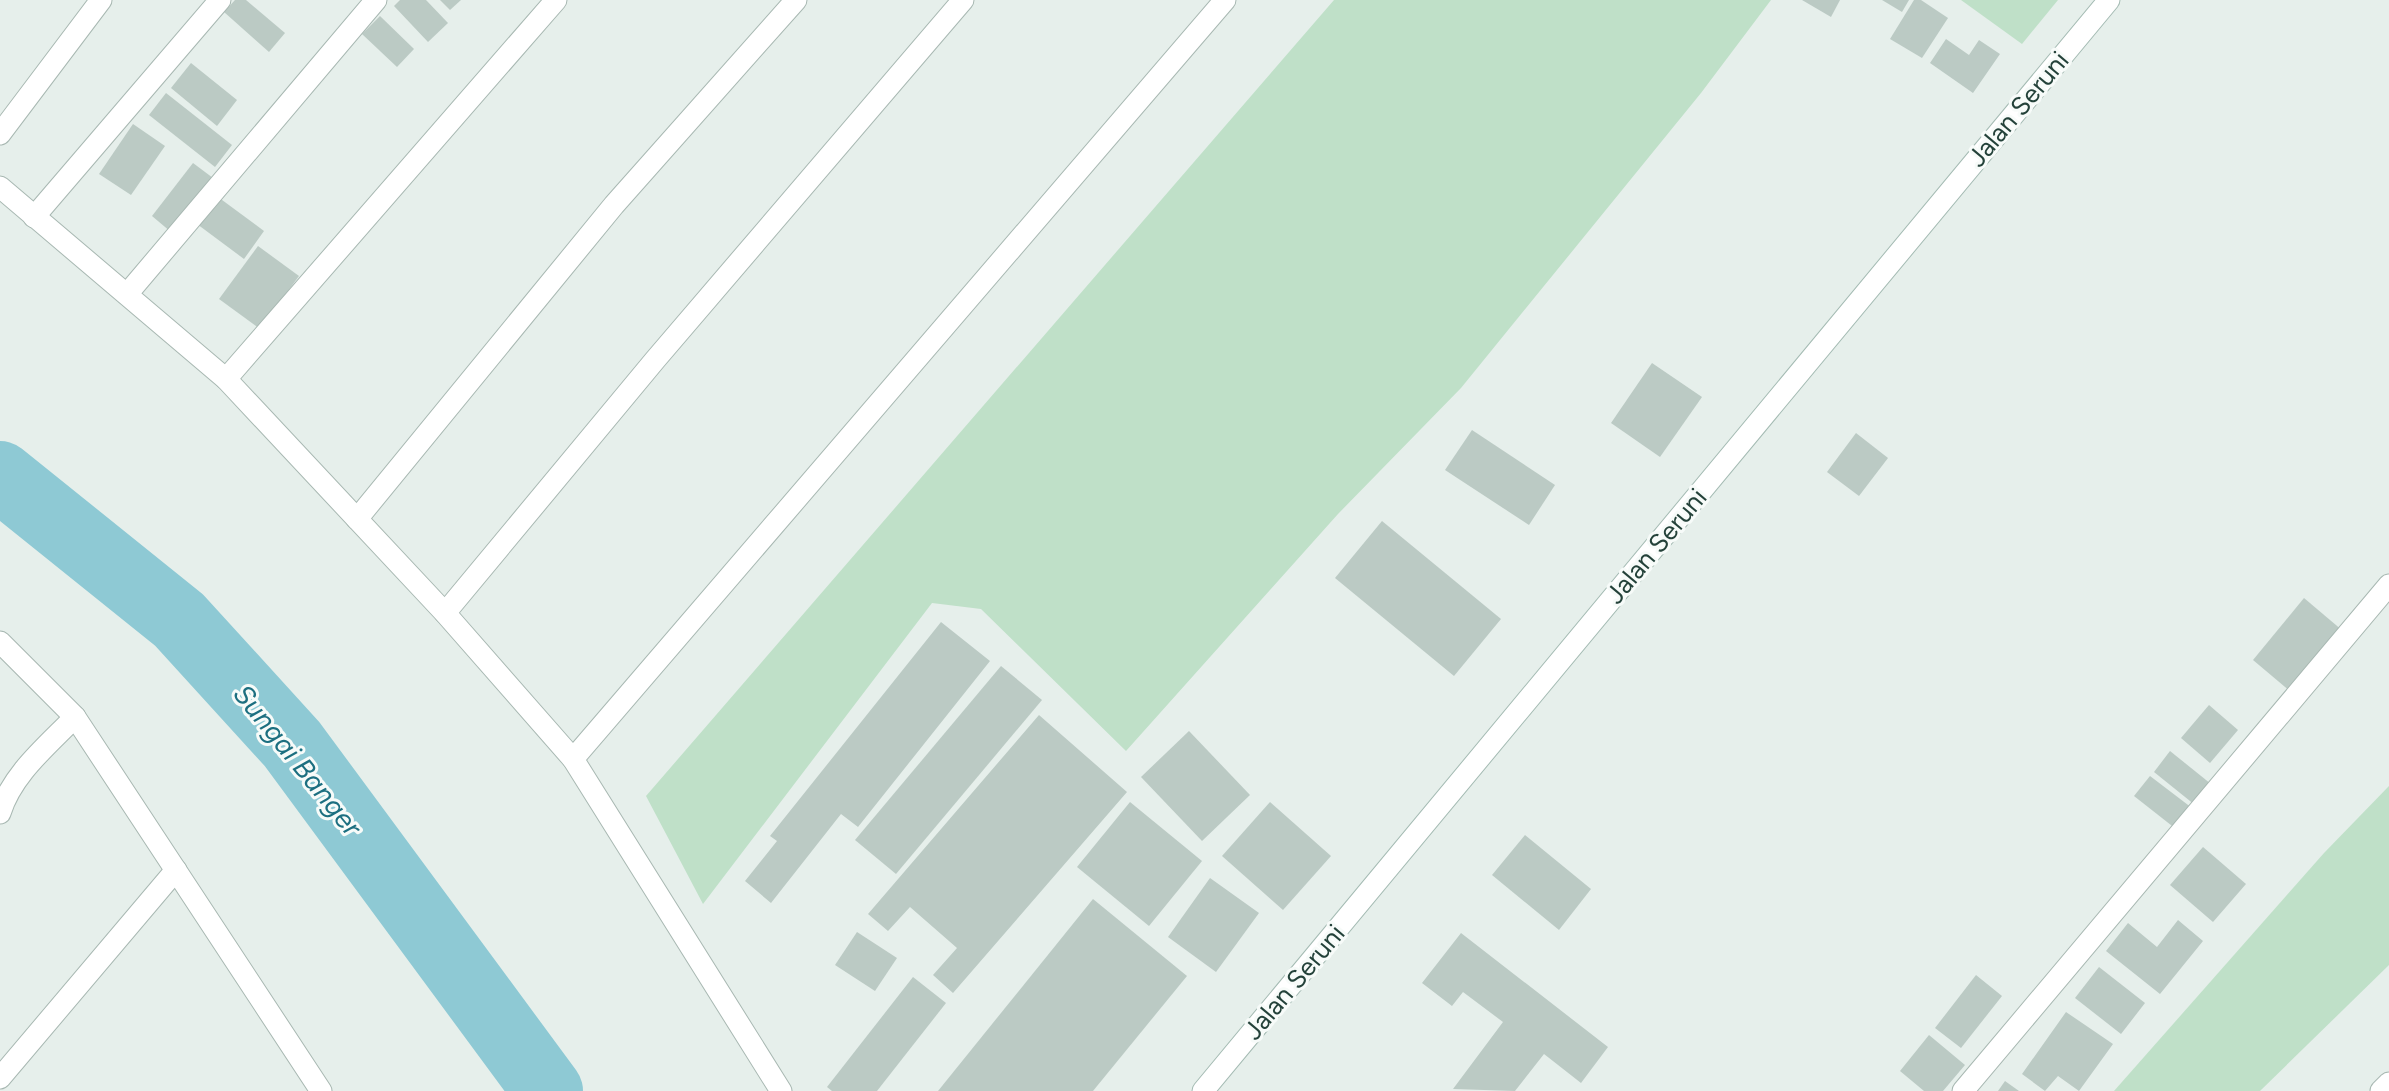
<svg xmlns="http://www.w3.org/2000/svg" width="2389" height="1091" font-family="Figtree,sans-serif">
	<rect width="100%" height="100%" fill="#e6efeb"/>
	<g fill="#bfe0c8">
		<polygon points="1334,0 1771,0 1701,93 1461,388 1338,514 1126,751 981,609 932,603 703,904 646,796"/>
		<polygon points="1961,0 2058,0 2022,44"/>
		<polygon points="2389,786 2389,965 2260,1091 2114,1091 2324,853"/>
	</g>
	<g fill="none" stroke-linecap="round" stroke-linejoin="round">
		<polyline stroke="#8ec9d4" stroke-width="70" points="0,476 179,620 292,744 548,1091"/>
	</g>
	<g fill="#bbcac4">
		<polygon points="235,0 246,0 285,33 269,52 224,12"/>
		<polygon points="400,0 426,0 448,23 428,42 394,6"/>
		<polygon points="440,0 461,0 450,10"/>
		<polygon points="1802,0 1840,0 1831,17"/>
		<polygon points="1882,0 1909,0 1902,12"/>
		<polygon points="1914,0 1921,0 1948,18 1922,58 1890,39"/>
		<polygon points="380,16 414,49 397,67 362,34"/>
		<polygon points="1946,39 1969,55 1979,40 2000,54 1973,93 1930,63"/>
		<polygon points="191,63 237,100 217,126 171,88"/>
		<polygon points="166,93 232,145 215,167 149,115"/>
		<polygon points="133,124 165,146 131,195 99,174"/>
		<polygon points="193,163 213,178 171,232 152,216"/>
		<polygon points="218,197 264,231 244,259 197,224"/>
		<polygon points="258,246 299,276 260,329 219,299"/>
		<polygon points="1652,363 1702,397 1660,457 1611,423"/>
		<polygon points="1472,430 1555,485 1529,525 1445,470"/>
		<polygon points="1856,433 1888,458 1859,496 1827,472"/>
		<polygon points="1382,521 1501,619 1454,676 1335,578"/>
		<polygon points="2304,598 2343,631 2292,693 2253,660"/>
		<polygon points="941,622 990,661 858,827 841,814 771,903 745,881 777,841 770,836"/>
		<polygon points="1001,666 1042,700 896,874 855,840"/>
		<polygon points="2209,705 2238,730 2210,763 2181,738"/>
		<polygon points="1039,715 1127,792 953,993 933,975 957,948 910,907 888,931 868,914"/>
		<polygon points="1189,731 1250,795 1202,841 1141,777"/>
		<polygon points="2170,751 2211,784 2195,805 2154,772"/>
		<polygon points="2150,776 2192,808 2176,829 2134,796"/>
		<polygon points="1130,802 1202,861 1149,926 1077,867"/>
		<polygon points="1270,802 1331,856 1283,910 1222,856"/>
		<polygon points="1525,835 1591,889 1559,930 1492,875"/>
		<polygon points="2203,847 2246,884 2213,922 2170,885"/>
		<polygon points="1210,878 1259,913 1216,972 1168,937"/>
		<polygon points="1093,899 1187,976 1093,1091 938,1091"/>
		<polygon points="2178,920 2203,941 2160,994 2106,951 2128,923 2157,947"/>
		<polygon points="857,932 897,958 875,991 835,965"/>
		<polygon points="1461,933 1608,1047 1581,1083 1544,1054 1515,1091 1453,1089 1503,1022 1463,992 1452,1006 1422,983"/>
		<polygon points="2099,967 2145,1003 2121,1034 2075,998"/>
		<polygon points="1976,975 2002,996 1961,1048 1935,1028"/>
		<polygon points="913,977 946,1003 877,1091 832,1091 827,1087"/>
		<polygon points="2066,1012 2113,1044 2079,1091 2058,1076 2045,1091 2022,1074"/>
		<polygon points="1929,1035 1965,1065 1943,1091 1924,1091 1900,1071"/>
		<polygon points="2005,1081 2019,1091 1998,1091"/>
	</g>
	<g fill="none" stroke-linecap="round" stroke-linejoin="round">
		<g stroke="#a8b8b2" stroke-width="23">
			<g id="minor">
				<polyline points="0,134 101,0"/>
				<polyline points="34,217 220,0"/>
				<polyline points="128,293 376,0"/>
				<polyline points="226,379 556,0"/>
				<polyline points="357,519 614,205 796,0"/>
				<polyline points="445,613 655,360 963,0"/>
				<polyline points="0,642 75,717 321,1091"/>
				<polyline points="573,759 1225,0"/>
				<path d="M 0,813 C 12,774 47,746 75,717"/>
				<polyline points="0,1078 176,870"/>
				<polyline points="1963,1091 2389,585"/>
				<polyline points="2381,1091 2389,1083"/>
			</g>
		</g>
		<g stroke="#a8b8b2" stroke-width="23">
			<polyline id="tertiary" points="0,187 226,379 445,613 573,759 781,1091"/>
		</g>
		<g stroke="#a4bbb3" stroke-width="23">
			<polyline id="secondary" points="1203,1091 2109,0"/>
		</g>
		<use href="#minor" stroke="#fff" stroke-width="21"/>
		<use href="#tertiary" stroke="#fff" stroke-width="21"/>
		<use href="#secondary" stroke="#fff" stroke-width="21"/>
	</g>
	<g text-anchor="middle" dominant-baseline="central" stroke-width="6" stroke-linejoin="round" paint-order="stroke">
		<g font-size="26" fill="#24423a" stroke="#f7fbf9">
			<text transform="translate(2018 109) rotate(-50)">Jalan Seruni</text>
			<text transform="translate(1656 546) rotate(-50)">Jalan Seruni</text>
			<text transform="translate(1294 982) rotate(-50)">Jalan Seruni</text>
		</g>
		<g font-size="28" font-style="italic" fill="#1c6f80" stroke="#f7fbf9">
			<text transform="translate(298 760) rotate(51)">Sungai Banger</text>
		</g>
	</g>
</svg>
